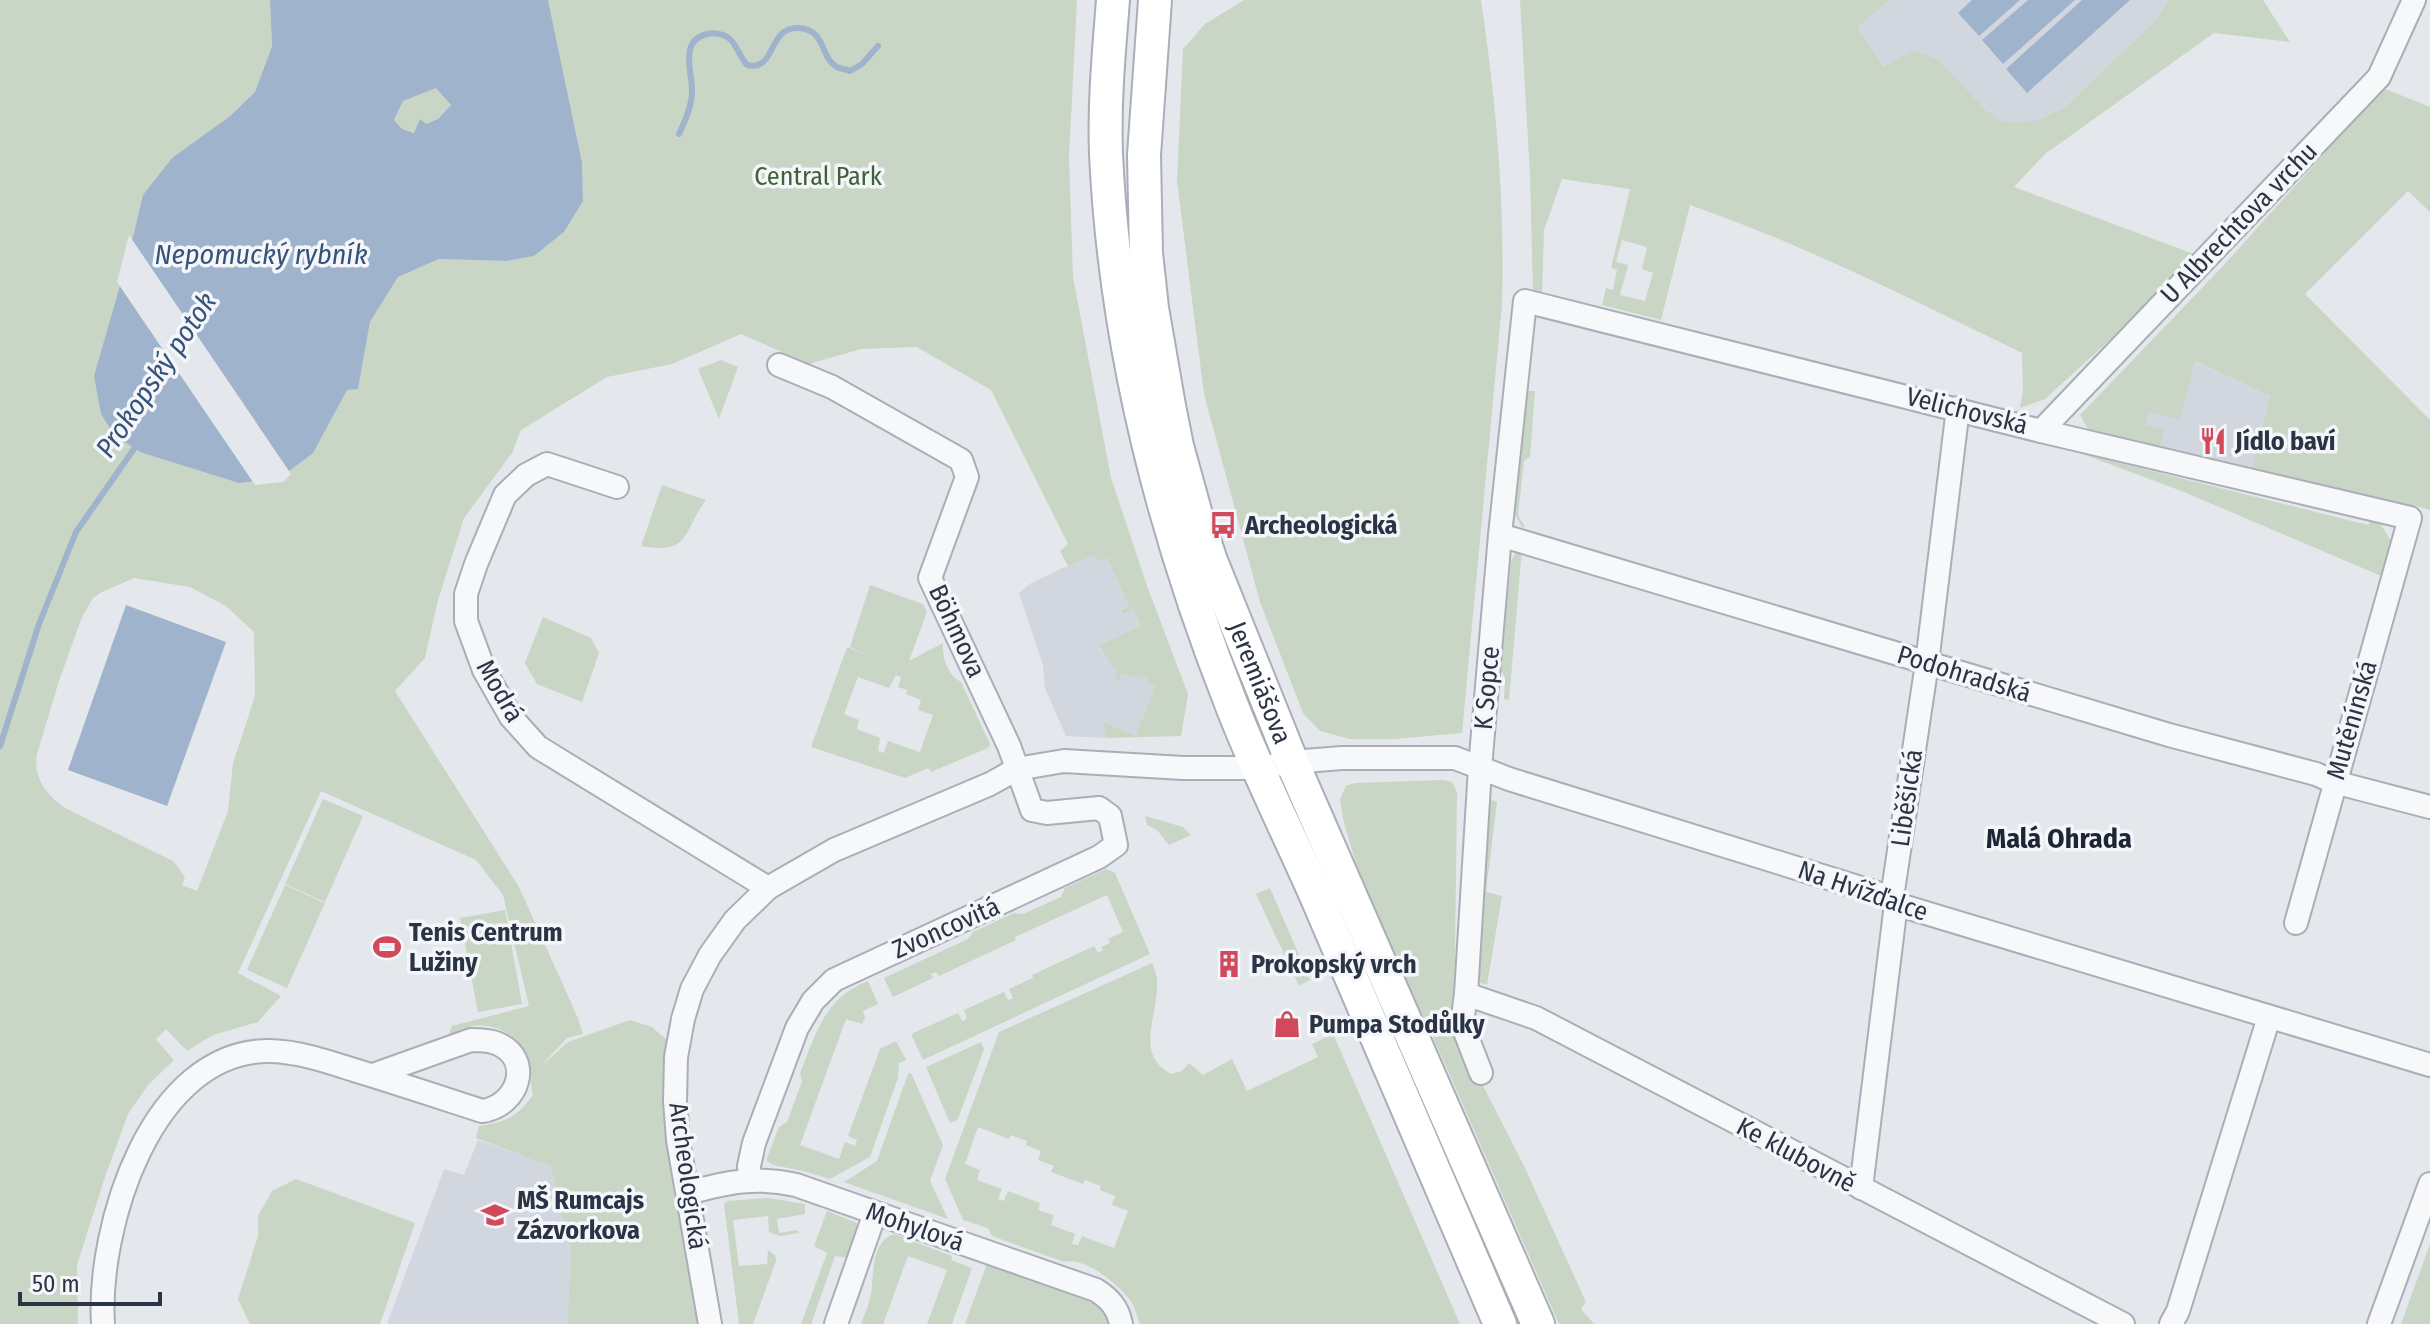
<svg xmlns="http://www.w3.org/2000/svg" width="2430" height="1324" font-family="'Fira Sans Condensed',sans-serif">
	<rect width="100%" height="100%" fill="#e4e7ec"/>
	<g fill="#d2d6de">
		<polygon points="1890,0 2168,0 2158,18 2064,108 2035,121 2005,122 1987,111 1938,59 1916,50 1885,66 1856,27"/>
		<polygon points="2194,361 2270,396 2251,471 2160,448 2145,425 2149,411 2180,418"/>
		<polygon points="1095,553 1107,558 1129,606 1122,609 1133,609 1141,627 1099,647 1118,672 1115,680 1121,672 1137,678 1139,676 1149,679 1155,685 1136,737 1104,723 1107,738 1066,736 1045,688 1043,665 1019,593 1031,583"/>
		<polygon points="478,1140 551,1165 571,1253 567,1324 387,1324 444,1169 464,1175"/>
	</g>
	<g fill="#c9d6c5" fill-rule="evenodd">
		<path d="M 0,0 L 270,0 L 272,46 L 255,92 L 229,117 L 114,435 L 140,452 L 280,478 L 294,467 L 347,390 L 358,388 L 370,322 L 398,277 L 439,259 L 507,261 L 534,256 L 564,232 L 583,201 L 582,162 L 548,0 L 1077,0 L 1069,157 L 1073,277 L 1111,478 L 1147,586 L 1188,694 L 1181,736 L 1107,738 L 1103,722 L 1136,736 L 1155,685 L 1148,682 L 1148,679 L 1139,676 L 1138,679 L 1122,673 L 1118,681 L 1115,680 L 1117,672 L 1099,646 L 1141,626 L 1133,609 L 1123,614 L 1121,610 L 1129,606 L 1107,558 L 1099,561 L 1095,554 L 1068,566 L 1060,551 L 1068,544 L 991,390 L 917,347 L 861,349 L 809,364 L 741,334 L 672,364 L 607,377 L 521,430 L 512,453 L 464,518 L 438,600 L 425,658 L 395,691 L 519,887 L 577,1016 L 583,1034 L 567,1038 L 540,1067 L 568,1042 L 630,1020 L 652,1027 L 667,1040 L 663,1090 L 666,1142 L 679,1210 L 710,1324 L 567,1324 L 571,1253 L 551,1166 L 476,1138 L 479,1126 C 506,1122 516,1118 533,1095 C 530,1083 531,1070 527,1058 C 520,1036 494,1022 472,1026 C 464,1028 456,1033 448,1036 L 452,1026 L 529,1006 L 503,895 L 476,860 L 321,791 L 238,973 L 281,996 L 258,1022 L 213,1035 L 187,1051 L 166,1029 L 156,1039 L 174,1060 L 148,1085 L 128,1114 L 105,1177 L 77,1265 L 78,1324 L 0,1324 ZM 134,578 L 190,587 L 226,606 L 254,632 L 255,696 L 233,763 L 228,811 L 197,891 L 182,885 L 185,877 L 173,861 L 65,808 C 46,794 33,778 37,754 L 59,681 L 82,617 L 93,598 L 100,593 Z"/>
		<path d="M 1244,0 L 1481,0 C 1496,101 1505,202 1502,304 L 1462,733 L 1395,739 L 1350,739 L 1320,731 L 1303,713 L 1260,602 L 1204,394 L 1177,181 L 1183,49 L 1205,24 Z"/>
		<path d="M 1520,0 L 1890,0 L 1857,27 L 1884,66 L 1915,50 L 1938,59 L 1987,111 L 2005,122 L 2035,121 L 2064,108 L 2158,18 L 2168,0 L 2263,0 L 2290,42 L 2214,33 L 2045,154 L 2014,187 L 2194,254 L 2123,328 L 2045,399 L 2020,408 L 2023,390 L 2022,353 C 1913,300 1805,245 1690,205 L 1661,320 L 1602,305 L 1606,288 L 1613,290 L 1617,270 L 1611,268 L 1630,189 L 1562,179 L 1544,230 L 1542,296 L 1533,293 L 1530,175 ZM 1622,240 L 1647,247 L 1642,269 L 1653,273 L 1645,301 L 1620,295 L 1628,265 L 1616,262 Z"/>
		<polygon points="436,87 451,105 438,119 426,124 415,133 402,130 394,120 403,101"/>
		<polygon points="2383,88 2430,107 2430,212 2408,191 2305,294 2430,420 2430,510 2416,506 2410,508 2251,471 2270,396 2195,361 2180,419 2149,412 2146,425 2164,429 2160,448 2089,431 2080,415 2224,265"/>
		<polygon points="721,360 738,367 719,419 698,369"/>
		<polygon points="1528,391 1535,391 1530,457 1524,461 1518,515 1524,525 1524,530 1515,515"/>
		<polygon points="2080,453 2368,525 2370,521 2380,523 2393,545 2386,578 2184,492"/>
		<path d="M 662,485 L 706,500 C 682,532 691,555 641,546 Z"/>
		<polygon points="1522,550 1509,700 1504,699 1505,678 1501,670 1511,561 1515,554"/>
		<path d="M 870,585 L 923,604 L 927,612 L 909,661 L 943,643 C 942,657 947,675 961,682 L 990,744 L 988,748 L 931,772 L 928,768 L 905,778 L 811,747 L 847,647 L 866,654 L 850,647 ZM 896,675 L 901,677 L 898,687 L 907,690 L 906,694 L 921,700 L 918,710 L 933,715 L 920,752 L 888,741 L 884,753 L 878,751 L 880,738 L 857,729 L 859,720 L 844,714 L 858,677 L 889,688 Z"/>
		<polygon points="543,617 591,638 599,653 582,702 537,684 525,663"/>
		<polygon points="1443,780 1452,782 1457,792 1454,1032 1469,1076 1478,1076 1524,1166 1586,1302 1581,1309 1594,1324 1559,1324 1449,1073 1362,883 1344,823 1340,799 1346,786 1355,783"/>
		<polygon points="323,799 363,816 325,902 285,884"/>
		<polygon points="1492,800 1497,802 1486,892 1502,896 1487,985 1472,980 1486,804"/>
		<polygon points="1145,816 1183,827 1191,835 1169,845 1157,830 1147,825"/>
		<polygon points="1106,869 1115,873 1150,954 923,1060 911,1034 958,1013 962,1021 967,1019 964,1010 1004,992 1008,1000 1013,998 1009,989 1033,978 1032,975 1094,946 1098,953 1103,950 1101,947 1110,943 1108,939 1123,932 1107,895 1015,937 1016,940 939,976 936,972 931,974 933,978 893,997 884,978 968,939 973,932 1014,913 1023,914 1061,897 1065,888"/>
		<polygon points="285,885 325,903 287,988 247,970"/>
		<polygon points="1270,888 1310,980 1299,986 1256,894"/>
		<polygon points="505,910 522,1004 478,1012 460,918"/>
		<path d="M 1152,963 C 1154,968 1157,975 1157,981 C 1159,1015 1133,1055 1172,1074 L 1182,1071 L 1189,1063 L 1203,1075 L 1232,1059 L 1247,1091 L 1318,1057 L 1312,1044 L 1331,1035 L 1334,1036 L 1460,1324 L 1140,1324 C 1137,1316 1135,1306 1130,1300 C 1118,1284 1084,1256 1064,1262 L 992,1236 L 988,1228 L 963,1220 L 945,1179 L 999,1032 ZM 978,1127 L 1009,1139 L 1011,1135 L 1027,1141 L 1026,1145 L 1041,1151 L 1038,1160 L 1054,1166 L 1051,1172 L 1083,1184 L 1085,1180 L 1101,1186 L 1100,1190 L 1115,1196 L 1112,1205 L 1128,1211 L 1114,1248 L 1082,1236 L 1078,1245 L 1072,1244 L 1075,1234 L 1051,1225 L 1054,1215 L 1038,1210 L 1040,1203 L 1008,1191 L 1004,1201 L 998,1199 L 1002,1189 L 977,1180 L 980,1170 L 965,1164 Z"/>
		<path d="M 868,981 L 878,1004 L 863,1011 L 865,1018 L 862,1024 L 846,1019 L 800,1145 L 839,1159 L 845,1142 L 855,1146 L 857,1140 L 848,1136 L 880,1049 L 896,1041 L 906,1060 L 899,1063 L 898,1078 L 870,1157 L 830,1179 L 803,1171 L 773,1165 L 767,1161 L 767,1158 L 779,1127 L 787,1122 L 802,1082 L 800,1073 C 816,1034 824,998 868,981 Z"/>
		<polygon points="981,1042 984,1049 959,1116 957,1120 950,1123 926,1067"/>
		<polygon points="911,1073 943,1145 930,1181 948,1219 844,1182 877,1161 908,1074"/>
		<polygon points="296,1179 415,1223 380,1324 250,1324 238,1299 258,1236 258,1216 272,1191"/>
		<polygon points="768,1198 805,1204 805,1214 777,1219 779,1233 798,1230 799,1233 780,1236 769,1232 768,1216 733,1220 739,1266 767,1264 768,1250 775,1255 776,1261 753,1324 739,1324 724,1204 727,1201"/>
		<polygon points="827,1211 857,1223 857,1239 850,1258 835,1256 811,1324 801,1324 827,1253 814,1246"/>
		<path d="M 894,1234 L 952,1256 L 951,1260 L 972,1268 L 952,1324 L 927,1324 L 947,1270 L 908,1256 L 883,1324 L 861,1324 C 864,1316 868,1307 870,1299 C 875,1278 869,1243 894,1234 Z"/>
		<polygon points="2430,1244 2430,1324 2401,1324"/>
		<polygon points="988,1261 1090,1298 1112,1319 1112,1324 965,1324"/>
	</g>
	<g fill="#9fb4cc" fill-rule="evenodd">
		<path d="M 270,0 L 548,0 L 582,162 L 583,201 L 564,232 L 534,256 L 507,261 L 439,259 L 398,277 L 370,322 L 358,389 L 347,390 L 313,453 L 280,478 L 239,483 L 140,452 L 114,435 L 101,414 L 94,376 L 128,258 L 143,195 L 172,158 L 229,117 L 255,92 L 272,46 ZM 436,88 L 451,105 L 438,119 L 426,124 L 420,119 L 414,133 L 402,129 L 394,120 L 403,101 Z"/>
		<polygon points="1972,0 2020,0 1979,36 1958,13"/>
		<polygon points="2028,0 2075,0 2003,64 1982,40"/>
		<polygon points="2082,0 2130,0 2027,93 2006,69"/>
		<polygon points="126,605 226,642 167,806 68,770"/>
	</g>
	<polygon fill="#e4e7ec" points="129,235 291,474 283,482 255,485 117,282"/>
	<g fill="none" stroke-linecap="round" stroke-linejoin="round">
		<g stroke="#9fb4cc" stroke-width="6">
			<path d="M 679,134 C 685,121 691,108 692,93 C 693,73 678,41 707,34 C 714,32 724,34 730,39 C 737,46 740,57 747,65 C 777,72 767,26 799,28 C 827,30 819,57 837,67 C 841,69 846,69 850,71 L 862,64 L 878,46"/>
			<polyline points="0,746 39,624 76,532 138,443"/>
		</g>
		<g stroke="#a9aeb7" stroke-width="26">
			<g id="minor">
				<polyline points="2041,431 2379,77 2414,0"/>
				<polyline points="617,487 547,464 526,475 505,495 476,564 466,594 466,621 484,670 511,717 538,747 768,888"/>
				<polyline points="1500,535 2169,735 2316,774 2334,782 2430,807"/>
				<polyline points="1466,994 1536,1018 2123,1324"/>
				<polyline points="1481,1073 1462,1024 1466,994 1480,768 1500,535 1525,301 2041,431 2410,518 2296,923"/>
				<polyline points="750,1179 749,1166 754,1143 797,1028 813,1001 834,980 1099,857 1116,845 1110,816 1099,808 1047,813 1032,810 1009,746 930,578 967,477 961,460 832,387 779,365"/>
				<polyline points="1861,1188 1896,904 1893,891 1927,663 1958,408"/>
				<path d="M 688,1193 C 727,1182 757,1176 796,1185 L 1096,1290 C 1110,1299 1118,1308 1121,1324"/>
				<path d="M 103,1324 C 97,1228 151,1049 271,1051 C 300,1052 326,1061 354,1070 C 397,1083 439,1097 482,1111 C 519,1106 534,1058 496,1043 C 488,1040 479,1040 471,1040 L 373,1075"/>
				<polyline points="710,1324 678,1140 675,1101 676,1057 683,1019 692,989 710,955 735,920 768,888 834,850 990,784 1017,769 1064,761 1183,768 1259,768 1292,762 1342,758 1455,758 1509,779 1880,894 1896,904 2430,1065"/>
				<polyline points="836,1324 875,1213"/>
				<polyline points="2171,1324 2178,1311 2269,1017"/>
				<polyline points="2379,1324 2430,1184"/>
			</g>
		</g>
		<g stroke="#a9aeb7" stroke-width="36">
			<g id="secondary">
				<path d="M 1113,0 C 1109,51 1104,103 1106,154 C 1115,345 1162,529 1232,706 C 1257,771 1289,834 1317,898 C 1378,1040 1439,1182 1500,1324"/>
				<path id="s1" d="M 1155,0 L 1144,155 L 1146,253 L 1152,308 L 1169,406 L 1177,446 L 1198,522 L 1211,561 L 1292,762 L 1538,1324"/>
			</g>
		</g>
		<use href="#minor" stroke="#f7f8fa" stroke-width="22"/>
		<use href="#secondary" stroke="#fff" stroke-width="32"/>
	</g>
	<defs>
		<g id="restaurant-bare" transform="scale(2.16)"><path d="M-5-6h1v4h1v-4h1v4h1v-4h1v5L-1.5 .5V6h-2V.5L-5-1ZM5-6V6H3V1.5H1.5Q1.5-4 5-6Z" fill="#d1495b" stroke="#f4f6f9" stroke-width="2.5" paint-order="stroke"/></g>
		<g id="bus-bare" transform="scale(2.16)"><path d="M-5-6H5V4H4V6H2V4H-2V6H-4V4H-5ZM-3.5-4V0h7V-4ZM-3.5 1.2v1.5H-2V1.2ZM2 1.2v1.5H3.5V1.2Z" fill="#d1495b" stroke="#f4f6f9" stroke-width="2.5" paint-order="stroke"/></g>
		<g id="stadium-bare" transform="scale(2.16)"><path d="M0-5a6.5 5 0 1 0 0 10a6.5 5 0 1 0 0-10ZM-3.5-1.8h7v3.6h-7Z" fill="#d1495b" stroke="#f4f6f9" stroke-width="2.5" paint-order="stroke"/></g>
		<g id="building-bare" transform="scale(2.16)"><path d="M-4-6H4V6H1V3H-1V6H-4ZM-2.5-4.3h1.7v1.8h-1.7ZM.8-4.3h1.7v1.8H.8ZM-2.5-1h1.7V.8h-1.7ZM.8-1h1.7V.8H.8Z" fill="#d1495b" stroke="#f4f6f9" stroke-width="2.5" paint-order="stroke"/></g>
		<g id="shop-bare" transform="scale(2.16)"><path d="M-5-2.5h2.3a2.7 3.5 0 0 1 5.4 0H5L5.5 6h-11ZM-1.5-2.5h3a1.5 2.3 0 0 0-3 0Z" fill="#d1495b" stroke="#f4f6f9" stroke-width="2.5" paint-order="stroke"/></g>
		<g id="school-bare" transform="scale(2.16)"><path d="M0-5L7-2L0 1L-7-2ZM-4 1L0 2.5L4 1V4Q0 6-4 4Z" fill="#d1495b" stroke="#f4f6f9" stroke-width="2.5" paint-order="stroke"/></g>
	</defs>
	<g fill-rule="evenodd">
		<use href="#restaurant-bare" x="2213" y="441"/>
		<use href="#bus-bare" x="1223" y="525"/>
		<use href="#stadium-bare" x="387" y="947"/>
		<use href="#building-bare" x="1229" y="964"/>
		<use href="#shop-bare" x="1287" y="1024"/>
		<use href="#school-bare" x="495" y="1215"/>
	</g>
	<g text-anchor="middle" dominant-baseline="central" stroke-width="7" stroke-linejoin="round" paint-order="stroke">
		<g font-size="26" fill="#3f6138" stroke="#f4f6f9">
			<text x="818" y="176">Central Park</text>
		</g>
		<g font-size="26" fill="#2b3445" stroke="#f4f6f9">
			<text transform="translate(2239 223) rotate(-46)">U Albrechtova vrchu</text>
			<text transform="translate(1967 411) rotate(14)">Velichovská</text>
			<text transform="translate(957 631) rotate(65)">Böhmova</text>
			<text transform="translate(1964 674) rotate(17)">Podohradská</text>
			<text stroke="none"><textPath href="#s1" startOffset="700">Jeremiášova</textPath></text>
			<text transform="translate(1487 688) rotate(-85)">K Sopce</text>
			<text transform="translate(500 691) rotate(60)">Modrá</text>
			<text transform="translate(2352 720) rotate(-74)">Mutěnínská</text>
			<text transform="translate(1907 798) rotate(-82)">Liběšická</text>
			<text transform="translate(1863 891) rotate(19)">Na Hvížďalce</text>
			<text transform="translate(946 928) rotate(-24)">Zvoncovitá</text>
			<text transform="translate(1796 1155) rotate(28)">Ke klubovně</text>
			<text transform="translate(688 1176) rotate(82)">Archeologická</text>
			<text transform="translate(915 1227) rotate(19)">Mohylová</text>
		</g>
		<g font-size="26" font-weight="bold" fill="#2b3445" stroke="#f4f6f9" text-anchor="start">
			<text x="2235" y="441">Jídlo baví</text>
			<text x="1245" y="525">Archeologická</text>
			<text x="409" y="932">Tenis Centrum<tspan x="409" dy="30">Lužiny</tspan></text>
			<text x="1251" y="964">Prokopský vrch</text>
			<text x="1309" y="1024">Pumpa Stodůlky</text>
			<text x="517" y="1200">MŠ Rumcajs<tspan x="517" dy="30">Zázvorkova</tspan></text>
		</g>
		<g font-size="28" font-style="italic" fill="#34527a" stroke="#f4f6f9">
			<text x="261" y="254">Nepomucký rybník</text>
			<text transform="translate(156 375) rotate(-56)">Prokopský potok</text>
		</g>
		<g font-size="28" font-weight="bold" fill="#1d2536" stroke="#f4f6f9">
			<text x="2059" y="838">Malá Ohrada</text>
		</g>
	</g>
	<path d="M20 1292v12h140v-12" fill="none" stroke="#2b3445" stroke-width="4"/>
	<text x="32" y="1292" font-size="24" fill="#2b3445" stroke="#f4f6f9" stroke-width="6" paint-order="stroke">50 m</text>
</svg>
